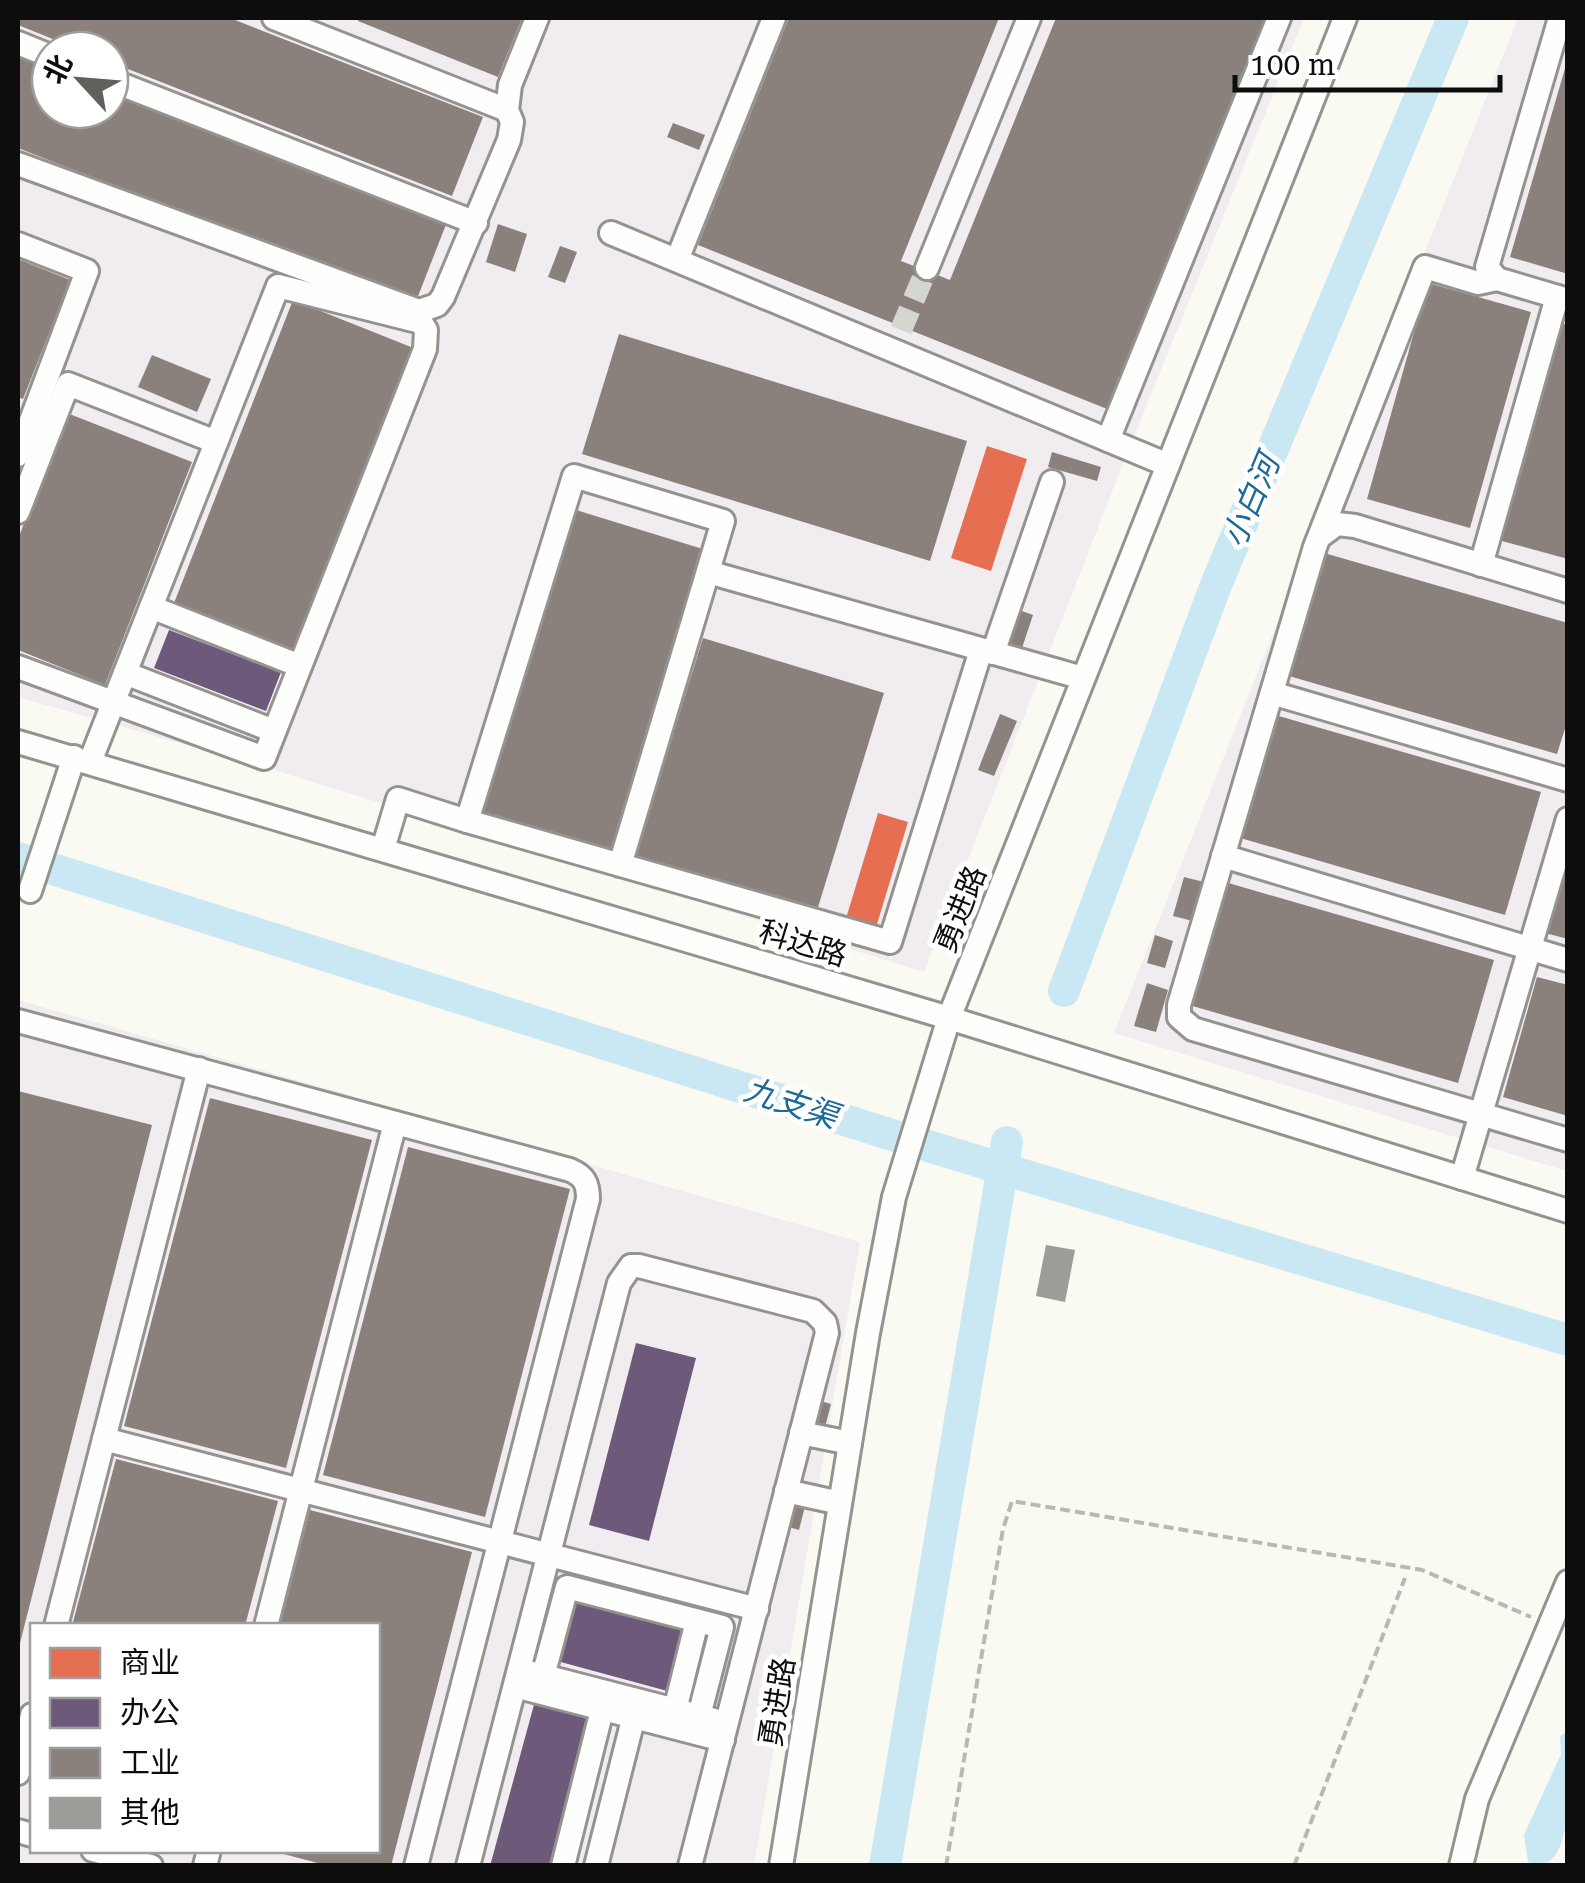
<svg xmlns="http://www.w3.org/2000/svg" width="1585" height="1883" font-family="'Roboto Serif','Noto Sans SC',serif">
	<rect width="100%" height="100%" fill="#faf9f2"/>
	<g fill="#f1ecef" fill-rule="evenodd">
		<path d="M 18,18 L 1304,18 L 1124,461 L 924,972 L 271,769 L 18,697 ZM 50,50 L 110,50 L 110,110 L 50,110 Z"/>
		<polygon points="1518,18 1567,18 1567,1171 1114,1033"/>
		<path d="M 18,1000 L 860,1242 L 754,1865 L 18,1865 ZM 32,1626 L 378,1626 L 378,1850 L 32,1850 Z"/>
	</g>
	<path fill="#cae8f3" d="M 1567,1732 C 1568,1760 1579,1883 1528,1862 L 1524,1835 L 1561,1754 L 1560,1736 Z"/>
	<g fill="#e76f51">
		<polygon points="987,446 1027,459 991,571 951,558"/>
		<polygon points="878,813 908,822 874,934 844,925"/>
	</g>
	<g fill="#6d597a">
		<polygon points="169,630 281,672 266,711 154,668"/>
		<polygon points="636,1343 696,1358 649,1541 589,1525"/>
		<polygon points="573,1597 688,1628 671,1692 557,1661"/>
		<polygon points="535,1701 590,1715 549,1866 490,1866"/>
	</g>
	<g fill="#8a817c">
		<polygon points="18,18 230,18 483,117 452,196 110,62 110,50 80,50 18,25"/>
		<polygon points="359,18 522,18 498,77 358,21"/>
		<polygon points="789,18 999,18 901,261 950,280 1056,18 1276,18 1117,413 698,245"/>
		<polygon points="18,53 50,66 50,110 110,110 110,90 447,222 415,304 18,148"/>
		<polygon points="1566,65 1568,66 1568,274 1510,257"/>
		<polygon points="673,123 705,135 699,150 667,137"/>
		<polygon points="498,224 527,234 515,272 486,262"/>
		<polygon points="560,246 577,252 565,283 548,277"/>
		<polygon points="18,259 70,280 23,399 18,397"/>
		<polygon points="1428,283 1531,312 1470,528 1367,499"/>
		<polygon points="293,300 416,349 297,651 174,603"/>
		<polygon points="1559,323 1568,325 1568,559 1498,540"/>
		<polygon points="619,334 967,441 930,561 582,454"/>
		<polygon points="152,355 211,379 197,412 138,387"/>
		<polygon points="67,413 192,462 105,685 18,650 18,539"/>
		<polygon points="1052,452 1101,467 1097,481 1048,467"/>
		<polygon points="576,510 706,550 613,851 483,812"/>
		<polygon points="1324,553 1568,623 1568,719 1557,754 1289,676"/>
		<polygon points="1019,610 1033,615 1022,648 1008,643"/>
		<polygon points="703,638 884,693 815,917 634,861"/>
		<polygon points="1000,714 1017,721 994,776 978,770"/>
		<polygon points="1272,714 1541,792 1505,915 1237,837"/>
		<polygon points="1568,858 1568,939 1545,933"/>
		<polygon points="1184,877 1204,882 1193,921 1173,916"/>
		<polygon points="1225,882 1494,960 1458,1083 1189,1005"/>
		<polygon points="1155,935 1173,941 1165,968 1147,963"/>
		<polygon points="1537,977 1568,985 1568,1116 1503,1097"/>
		<polygon points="1147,983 1168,990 1156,1032 1134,1026"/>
		<polygon points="18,1091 152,1125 19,1647 18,1647"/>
		<polygon points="210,1098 372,1140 286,1468 124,1426"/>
		<polygon points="408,1147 570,1189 485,1517 323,1475"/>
		<polygon points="817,1400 831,1404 825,1427 811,1424"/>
		<polygon points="116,1459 278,1501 245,1626 72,1626"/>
		<polygon points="791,1503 805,1506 799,1530 785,1526"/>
		<polygon points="310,1510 472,1552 391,1866 329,1866 276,1852 378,1850 378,1626 280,1626"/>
	</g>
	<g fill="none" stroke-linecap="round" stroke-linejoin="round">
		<g stroke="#cae8f3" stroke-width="32">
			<polyline points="18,858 895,1136 1568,1340"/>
			<polyline points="1064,991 1214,590 1453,18"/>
			<polyline points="885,1866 1007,1142"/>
		</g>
	</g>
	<polygon fill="#9e9c98" points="1046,1245 1075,1250 1065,1302 1036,1296"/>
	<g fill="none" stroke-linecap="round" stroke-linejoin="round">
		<polyline stroke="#d6d6d0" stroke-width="22" stroke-dasharray="22 11" stroke-linecap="butt" points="901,330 927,268"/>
		<g stroke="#949390" stroke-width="28">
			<g id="minor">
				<polyline points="274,18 507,110"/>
				<polyline points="1560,18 1487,267 1497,279 1568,300"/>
				<polyline points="18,43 50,56"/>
				<polyline points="110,80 476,223"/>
				<polyline points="18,164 419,311 437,305 443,297 509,140 512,122 507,110 510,85 537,18"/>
				<polyline points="611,233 1168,465"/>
				<polyline points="18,244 87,271 18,455"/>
				<polyline points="677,260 774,18"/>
				<polyline points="927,268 1029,18"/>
				<polyline points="1497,279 1478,283 1425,267 1315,547 1179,1005 1179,1017 1193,1029 1568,1140"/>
				<polyline points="1108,440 1279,18"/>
				<polyline points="18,512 68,384 216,442"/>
				<polyline points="1322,535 1337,524 1355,526 1568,591"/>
				<polyline points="1481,565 1557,297"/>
				<polyline points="708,572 1083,678"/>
				<polyline points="151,607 300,666"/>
				<polyline points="993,653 1052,482"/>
				<polyline points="18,667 264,758 425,349 426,330 421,322 278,286 125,673 90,762"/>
				<polyline points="125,673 274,731"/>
				<polyline points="1272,693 1568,780"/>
				<polyline points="18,742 949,1018 1568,1211"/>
				<polyline points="383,849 398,799 467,821"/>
				<polyline points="1223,856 1568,960"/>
				<polyline points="620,865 723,521 574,476 467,821 890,942 981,650"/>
				<polyline points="30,891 74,757"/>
				<path d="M 18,1021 L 570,1170 C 584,1176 588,1183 588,1199 L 416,1866"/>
				<polyline points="1462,1178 1568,819"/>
				<polyline points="801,1433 850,1443"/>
				<polyline points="104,1439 757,1609"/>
				<polyline points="786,1491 840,1503"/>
				<polyline points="56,1626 199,1069"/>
				<polyline points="266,1626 395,1123"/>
				<polyline points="532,1673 714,1720"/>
				<polyline points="543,1676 567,1587 722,1627 699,1716"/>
				<polyline points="515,1686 723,1740"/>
				<polyline points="675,1710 697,1621"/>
				<polyline points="18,1773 32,1715"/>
				<polyline points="18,1831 32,1835"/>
				<polyline points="93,1850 151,1866"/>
				<polyline points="205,1866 209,1850"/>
				<polyline points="468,1866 619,1283 631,1266 639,1266 813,1311 825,1323 827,1333 690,1866"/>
				<polyline points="563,1866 606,1694"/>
				<polyline points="596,1866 637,1704"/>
				<polyline points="781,1866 868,1333 894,1197 949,1018 1345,18"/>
				<polyline points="1461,1866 1477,1799 1568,1582"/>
			</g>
		</g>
		<g stroke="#b8b8b6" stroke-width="4" stroke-dasharray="10 5" stroke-linecap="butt">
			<polyline points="946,1866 1003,1529 1012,1501 1422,1570 1531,1617"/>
			<polyline points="1294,1866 1405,1578"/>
		</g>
		<use href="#minor" stroke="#fefefd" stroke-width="22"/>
	</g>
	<g text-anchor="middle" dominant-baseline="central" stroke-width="10" stroke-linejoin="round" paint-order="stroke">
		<g font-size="30" fill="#0d0d0d" stroke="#fff">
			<text transform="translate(960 909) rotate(-68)">勇进路</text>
			<text transform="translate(803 943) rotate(17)">科达路</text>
			<text transform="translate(777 1702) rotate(-81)">勇进路</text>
		</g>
		<g font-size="32" font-style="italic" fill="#1d6a98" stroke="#fff">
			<text transform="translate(1251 501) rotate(-67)">小白河</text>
			<text transform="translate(791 1103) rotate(18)">九支渠</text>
		</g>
	</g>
	<rect width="1585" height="1883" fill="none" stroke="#0d0d0d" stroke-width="40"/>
	<rect x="30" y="1623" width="350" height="230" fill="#ffffff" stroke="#9e9e9e" stroke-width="2.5"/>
	<rect x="50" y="1648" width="50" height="30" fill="#e76f51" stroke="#9e9e9e" stroke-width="2.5"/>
	<text x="120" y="1673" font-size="30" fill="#0d0d0d">商业</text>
	<rect x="50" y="1698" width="50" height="30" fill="#6d597a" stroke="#9e9e9e" stroke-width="2.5"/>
	<text x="120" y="1723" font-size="30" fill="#0d0d0d">办公</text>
	<rect x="50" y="1748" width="50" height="30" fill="#8a817c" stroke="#9e9e9e" stroke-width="2.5"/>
	<text x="120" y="1773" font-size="30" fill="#0d0d0d">工业</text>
	<rect x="50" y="1798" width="50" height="30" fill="#9e9c98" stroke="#9e9e9e" stroke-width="2.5"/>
	<text x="120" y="1823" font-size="30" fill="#0d0d0d">其他</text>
	<g transform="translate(80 80) rotate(296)"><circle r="48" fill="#ffffff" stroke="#9e9e9e" stroke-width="2.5"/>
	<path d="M0-8L18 38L0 25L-18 38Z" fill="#60605d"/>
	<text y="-15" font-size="28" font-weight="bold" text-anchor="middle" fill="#0d0d0d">北</text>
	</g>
	<path d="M1235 75v15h265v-15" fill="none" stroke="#0d0d0d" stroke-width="5"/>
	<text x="1250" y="75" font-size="30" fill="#0d0d0d" stroke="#ffffff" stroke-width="8" paint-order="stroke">100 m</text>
</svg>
